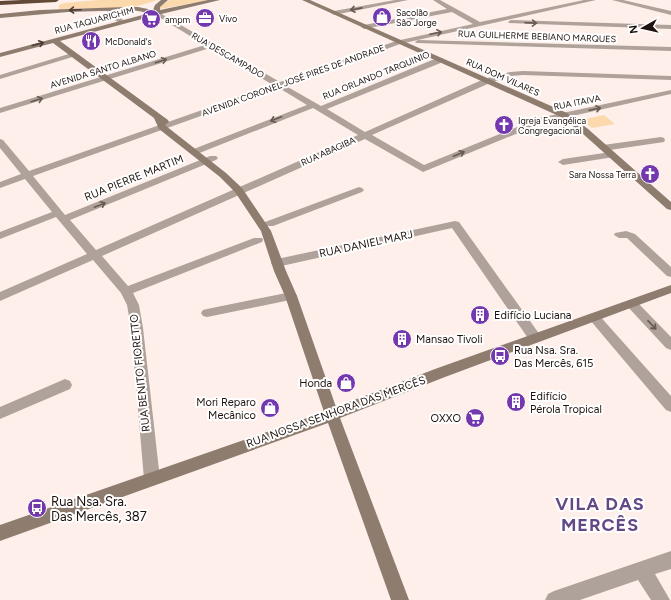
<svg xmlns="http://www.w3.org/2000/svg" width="671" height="600" font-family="Figtree,sans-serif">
	<rect width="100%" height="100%" fill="#feefeb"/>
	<g fill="#fbd9ac">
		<polygon points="99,0 158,0 134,7 120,8 65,9 59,9 59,5 64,3"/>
		<polygon points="170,0 209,0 160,9 159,6"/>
		<polygon points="604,115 615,124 592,128 581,120"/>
	</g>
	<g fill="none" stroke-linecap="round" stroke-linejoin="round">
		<g fill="#afa29a" fill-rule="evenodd">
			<polygon points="395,0 408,0 334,15 331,13 334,11"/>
			<path d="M 433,0 L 440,0 L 480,22 L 584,0 L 596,0 L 400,44 L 286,86 L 321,106 L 437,58 L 443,58 L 443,62 L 327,109 L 365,132 L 484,79 L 510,72 L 523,71 L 671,76 L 671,80 L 523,75 L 511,76 L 490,83 L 372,135 L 424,165 L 539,118 L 671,90 L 671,94 L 545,122 L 423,172 L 365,139 L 102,256 L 128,286 L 254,238 L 262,238 L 263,240 L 262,242 L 133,293 L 139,305 L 143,328 L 160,479 L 157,484 L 152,486 L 147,484 L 144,479 L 131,328 L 127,305 L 121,293 L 93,260 L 0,301 L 0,292 L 87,254 L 56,217 L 0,239 L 0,232 L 52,212 L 25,179 L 0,188 L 0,182 L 21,174 L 0,148 L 0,139 L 3,140 L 29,171 L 273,85 L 210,48 L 0,113 L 0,108 L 205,45 L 154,14 L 154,12 L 158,12 L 280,82 L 396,41 L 473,24 L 452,12 L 364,29 L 361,27 L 364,25 L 447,9 ZM 279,88 L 307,105 L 191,150 L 189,152 L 191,154 L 197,154 L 313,108 L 358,135 L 96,250 L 70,220 L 216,160 L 218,158 L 216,156 L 210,156 L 65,215 L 33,176 Z"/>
			<polygon points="612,0 623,0 671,11 671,15"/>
			<path d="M 107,9 L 111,9 L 124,21 L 124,23 C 117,24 110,16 106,10 Z"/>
			<polygon points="511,20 671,25 671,29 509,23 508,22"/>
			<polygon points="418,40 671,47 671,51 416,43 415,42"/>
			<polygon points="72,53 75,53 79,55 0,79 0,75"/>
			<polygon points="661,137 664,138 665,140 664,142 603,151 599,148 603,145"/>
			<polygon points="611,152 616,155 614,157 563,165 558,162 563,159"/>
			<polygon points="359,187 362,188 364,190 362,192 273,226 265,226 264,224 265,222"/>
			<polygon points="455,221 459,222 540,335 541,338 540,341 535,343 530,341 452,228 277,267 273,266 271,263 273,260 277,259"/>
			<polygon points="626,231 635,234 671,267 671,277 667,276 627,238 619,238 614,235 615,233"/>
			<polygon points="291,292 295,293 297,296 295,299 207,317 203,316 201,313 203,310 207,309"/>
			<polygon points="632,300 636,301 671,337 671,350 666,348 628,307 626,304 628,301"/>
			<polygon points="594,313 598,314 671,396 671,412 666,410 590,320 588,317 590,314"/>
			<polygon points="65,379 70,381 72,385 70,389 0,419 0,407"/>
			<polygon points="671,551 671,569 655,574 670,600 651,600 638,580 580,600 545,600 548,594 554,591"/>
		</g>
		<g fill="#8e7c6f" fill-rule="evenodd">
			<polygon points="161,0 168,0 160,7 160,10 208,0 220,0 157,15 60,41 168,120 169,122 165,125 166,126 226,173 242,188 271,231 286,271 297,296 336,407 435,369 671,285 671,293 445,377 340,418 409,600 391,600 328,423 0,541 0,525 324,412 285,296 274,271 261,231 235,192 220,177 159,129 154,118 53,43 0,57 0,53 150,13 132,10 68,12 0,18 0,14 40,10 126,7 138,7 153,10 155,5"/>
			<polygon points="302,0 310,0 567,113 588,129 671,202 671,210 667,209 582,133 561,117"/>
		</g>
		<polygon fill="#624937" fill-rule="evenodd" points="22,0 59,0 56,2 0,5 0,1"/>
	</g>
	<defs><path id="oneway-shaft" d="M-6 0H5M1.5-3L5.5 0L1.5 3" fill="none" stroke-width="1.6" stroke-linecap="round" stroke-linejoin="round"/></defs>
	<g stroke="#665a54">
		<use href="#oneway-shaft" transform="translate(356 9) rotate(169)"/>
		<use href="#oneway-shaft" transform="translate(531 23) rotate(2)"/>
		<use href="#oneway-shaft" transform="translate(436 33) rotate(-12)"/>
		<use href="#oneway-shaft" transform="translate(161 61) rotate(-18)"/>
		<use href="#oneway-shaft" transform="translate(37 100) rotate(-17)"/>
		<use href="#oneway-shaft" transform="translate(595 109) rotate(-12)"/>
		<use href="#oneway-shaft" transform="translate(276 119) rotate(159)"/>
		<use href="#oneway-shaft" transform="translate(459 154) rotate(-23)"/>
		<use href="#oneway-shaft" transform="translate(100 205) rotate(-22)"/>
		<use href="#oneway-shaft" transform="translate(652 325) rotate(47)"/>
	</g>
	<g stroke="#4b3c35">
		<use href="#oneway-shaft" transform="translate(75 10) rotate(178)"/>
		<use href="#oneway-shaft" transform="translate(38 44) rotate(-15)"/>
	</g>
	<defs>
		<g id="shop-disc" transform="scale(1)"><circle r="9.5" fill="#7438ae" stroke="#fff"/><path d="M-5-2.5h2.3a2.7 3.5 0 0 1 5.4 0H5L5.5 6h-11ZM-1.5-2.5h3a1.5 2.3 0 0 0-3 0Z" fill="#fff"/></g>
		<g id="office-disc" transform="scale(1)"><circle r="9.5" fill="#7438ae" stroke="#fff"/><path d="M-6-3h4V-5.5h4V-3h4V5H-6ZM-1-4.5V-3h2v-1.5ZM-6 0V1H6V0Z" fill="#fff"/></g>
		<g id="supermarket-disc" transform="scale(1)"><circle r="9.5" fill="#7438ae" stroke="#fff"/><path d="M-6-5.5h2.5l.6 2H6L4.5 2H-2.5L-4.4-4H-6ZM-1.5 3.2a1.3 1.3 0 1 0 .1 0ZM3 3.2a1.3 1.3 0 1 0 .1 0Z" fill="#fff"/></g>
		<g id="restaurant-disc" transform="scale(1)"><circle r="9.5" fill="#7438ae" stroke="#fff"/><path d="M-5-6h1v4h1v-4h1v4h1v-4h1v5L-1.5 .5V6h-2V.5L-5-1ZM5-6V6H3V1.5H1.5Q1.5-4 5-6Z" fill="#fff"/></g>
		<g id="church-disc" transform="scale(1)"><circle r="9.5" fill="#7438ae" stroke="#fff"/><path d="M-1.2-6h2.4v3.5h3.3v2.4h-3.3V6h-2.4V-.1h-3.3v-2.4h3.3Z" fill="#fff"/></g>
		<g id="building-disc" transform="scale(1)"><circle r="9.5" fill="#7438ae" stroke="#fff"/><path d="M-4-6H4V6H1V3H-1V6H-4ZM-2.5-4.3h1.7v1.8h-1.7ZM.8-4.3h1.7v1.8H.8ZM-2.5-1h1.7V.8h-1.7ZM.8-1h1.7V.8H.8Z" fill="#fff"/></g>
		<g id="bus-disc" transform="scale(1)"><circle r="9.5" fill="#7438ae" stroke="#fff"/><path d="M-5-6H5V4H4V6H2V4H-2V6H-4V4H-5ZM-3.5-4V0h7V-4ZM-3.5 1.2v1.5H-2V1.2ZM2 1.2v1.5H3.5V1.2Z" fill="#fff"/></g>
	</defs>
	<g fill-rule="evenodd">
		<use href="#shop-disc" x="382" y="17"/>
		<use href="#office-disc" x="205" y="18"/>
		<use href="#supermarket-disc" x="151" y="19"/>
		<use href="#restaurant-disc" x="91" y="41"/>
		<use href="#church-disc" x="504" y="125"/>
		<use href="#church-disc" x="650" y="174"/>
		<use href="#building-disc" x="480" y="315"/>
		<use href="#building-disc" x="402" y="339"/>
		<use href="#bus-disc" x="500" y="356"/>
		<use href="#shop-disc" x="346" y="383"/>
		<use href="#building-disc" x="516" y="402"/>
		<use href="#shop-disc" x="270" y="408"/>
		<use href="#supermarket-disc" x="475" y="418"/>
		<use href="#bus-disc" x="37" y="508"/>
	</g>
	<g text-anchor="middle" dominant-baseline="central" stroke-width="4" stroke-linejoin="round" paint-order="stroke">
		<g font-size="9" fill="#1e120e" stroke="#fff" text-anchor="start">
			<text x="396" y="12">Sacolão<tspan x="396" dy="10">São Jorge</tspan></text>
			<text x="219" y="18">Vivo</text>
			<text x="165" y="19">ampm</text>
			<text x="105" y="41">McDonald's</text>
			<text x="518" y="120">Igreja Evangélica<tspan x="518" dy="10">Congregacional</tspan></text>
			<text x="636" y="174" text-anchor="end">Sara Nossa Terra</text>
		</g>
		<g font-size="9" fill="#1e120e" stroke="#fff">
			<text transform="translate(94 20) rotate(-15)">RUA TAQUARICHIM</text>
			<text transform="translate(537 36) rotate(2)">RUA GUILHERME BEBIANO MARQUES</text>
			<text transform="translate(228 55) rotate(30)">RUA DESCAMPADO</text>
			<text transform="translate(103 69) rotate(-17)">AVENIDA SANTO ALBANO</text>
			<text transform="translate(376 75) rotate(-22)">RUA ORLANDO TARQUINIO</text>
			<text transform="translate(503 77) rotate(24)">RUA DOM VILARES</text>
			<text transform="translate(293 80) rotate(-20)">AVENIDA CORONEL JOSÉ PIRES DE ANDRADE</text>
			<text transform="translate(577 102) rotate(-11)">RUA ITAIVA</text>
			<text transform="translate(328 151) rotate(-24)">RUA ABAGIBA</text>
		</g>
		<g font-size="11" fill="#1e120e" stroke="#fff">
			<text transform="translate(134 178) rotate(-22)">RUA PIERRE MARTIM</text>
			<text transform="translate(366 244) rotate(-12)">RUA DANIEL MARJ</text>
			<text transform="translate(140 373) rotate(-96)">RUA BENITO FIORETTO</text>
			<text transform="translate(336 412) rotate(-20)">RUA NOSSA SENHORA DAS MERCÊS</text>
		</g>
		<g font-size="11" fill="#1e120e" stroke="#fff" text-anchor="start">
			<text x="494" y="315">Edifício Luciana</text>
			<text x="416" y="339">Mansao Tivoli</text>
			<text x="514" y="350">Rua Nsa. Sra.<tspan x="514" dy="13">Das Mercês, 615</tspan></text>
			<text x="332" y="383" text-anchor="end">Honda</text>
			<text x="530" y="396">Edifício<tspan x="530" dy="13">Pérola Tropical</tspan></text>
			<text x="256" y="402" text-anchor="end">Mori Reparo<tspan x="256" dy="13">Mecânico</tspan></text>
			<text x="461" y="418" text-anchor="end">OXXO</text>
		</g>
		<g font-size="13" fill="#1e120e" stroke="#fff" text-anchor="start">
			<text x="51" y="501">Rua Nsa. Sra.<tspan x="51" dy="15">Das Mercês, 387</tspan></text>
		</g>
		<g font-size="18" font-weight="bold" letter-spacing="1" fill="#634885" stroke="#fff">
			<text x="600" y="504">VILA DAS<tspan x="600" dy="21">MERCÊS</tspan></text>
		</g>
	</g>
	<g transform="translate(643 28) rotate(262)" stroke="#ffffff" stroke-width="3" paint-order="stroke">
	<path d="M0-3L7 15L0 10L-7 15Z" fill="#1e120e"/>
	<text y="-6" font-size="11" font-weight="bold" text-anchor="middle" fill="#1e120e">N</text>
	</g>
</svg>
